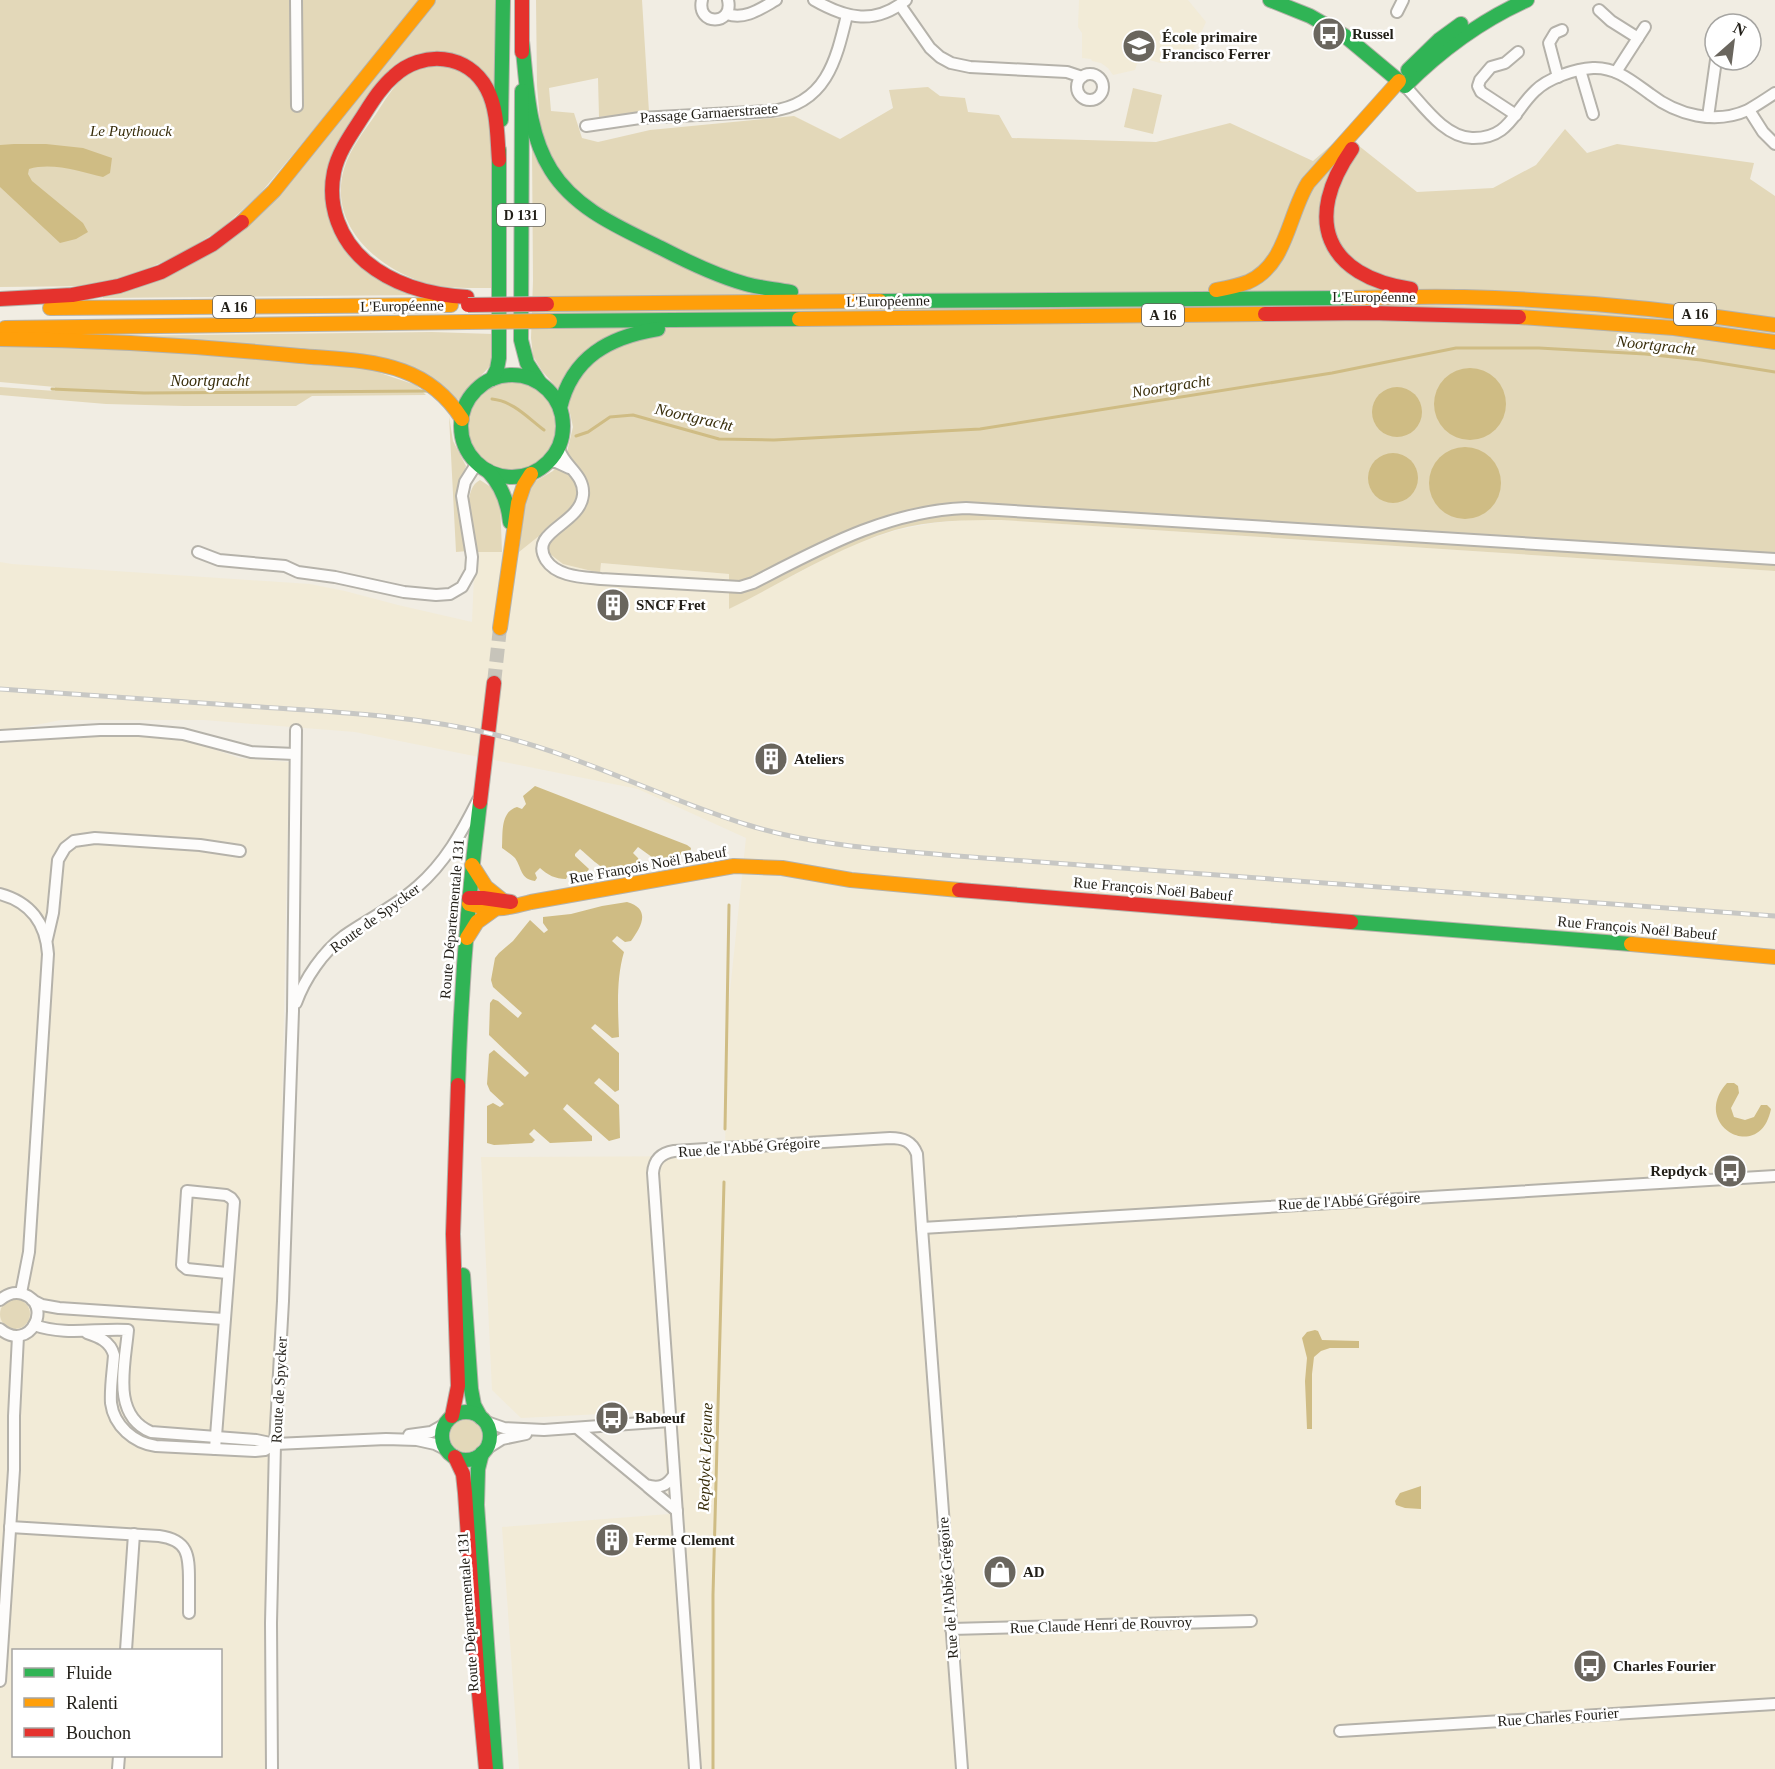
<svg xmlns="http://www.w3.org/2000/svg" width="1775" height="1769" font-family="Georgia,serif">
	<rect width="100%" height="100%" fill="#f1ede3"/>
	<g fill="#f2ebd7" fill-rule="evenodd">
		<polygon points="1079,0 1188,0 1206,22 1188,60 1160,63 1146,59 1145,62 1137,64 1135,70 1113,75 1108,68 1101,63 1092,61 1091,59 1082,58 1082,33 1078,27"/>
		<polygon points="965,520 1001,520 1775,571 1775,1769 519,1769 502,1527 669,1514 662,1411 521,1418 492,1390 481,1157 725,1156 727,1020 746,838 638,789 355,732 204,720 61,720 0,732 0,562 12,564 310,584 345,591 398,605 472,622 475,552 519,552 539,536 550,554 563,564 600,573 601,563 730,574 729,609 834,554 858,543 897,530 934,523"/>
		<path d="M 110,735 L 169,737 L 199,744 L 239,758 L 289,762 L 279,1258 L 268,1483 L 265,1641 L 267,1769 L 0,1769 L 0,742 ZM 14,1650 L 220,1650 L 220,1756 L 14,1756 Z"/>
	</g>
	<g fill="#e3d8b9">
		<polygon points="0,0 422,0 259,195 221,229 179,255 137,273 91,286 0,287"/>
		<polygon points="434,0 496,0 496,89 421,56 337,149 332,226 419,295 103,298 103,296 213,249"/>
		<path d="M 536,0 L 642,0 L 649,112 L 599,117 L 598,78 L 549,88 L 551,111 L 574,113 L 582,138 L 598,142 L 650,130 L 794,116 L 840,139 L 893,108 L 889,90 L 928,87 L 940,96 L 965,98 L 968,112 L 999,115 L 1012,138 L 1156,142 L 1230,123 L 1313,161 L 1344,134 L 1417,192 L 1493,188 L 1536,165 L 1565,129 L 1587,153 L 1617,144 L 1754,163 L 1750,179 L 1775,196 L 1775,571 L 1001,520 C 966,520 930,520 895,530 C 836,548 784,582 729,609 L 729,574 L 601,563 L 600,573 L 563,564 L 550,554 L 549,549 L 539,536 L 519,552 L 525,502 L 529,489 L 534,482 L 553,471 L 567,452 L 573,427 L 567,399 L 542,371 L 533,356 L 531,338 L 533,281 L 532,147 L 540,122 L 537,85 Z"/>
		<path d="M 442,65 C 461,71 476,79 485,98 C 492,114 490,136 491,153 C 493,198 494,243 494,288 L 490,288 C 468,288 444,289 422,282 C 375,266 328,224 344,169 C 350,149 364,131 376,114 C 387,97 402,71 424,67 C 430,65 436,66 442,65 Z"/>
		<polygon points="1133,88 1162,95 1153,134 1124,127"/>
		<polygon points="432,332 493,334 492,364 472,385 460,401 434,381 116,336"/>
		<polygon points="0,346 195,352 365,368 416,385 426,395 312,396 296,406 184,406 106,404 0,395 0,387 55,391 55,387 0,382"/>
		<circle cx="512" cy="426" r="45"/>
		<polygon points="449,416 453,441 466,466 459,488 459,510 468,551 456,552"/>
		<path d="M 480,480 L 497,491 L 500,499 L 502,552 L 475,552 C 472,534 460,490 480,480 Z"/>
		<circle cx="15" cy="1314" r="15"/>
		<circle cx="466" cy="1436" r="16"/>
	</g>
	<g fill="#cfbc84">
		<path d="M 14,144 L 46,144 L 83,148 L 112,158 L 110,173 L 103,177 C 81,172 53,162 29,169 L 28,174 L 32,181 L 83,223 L 88,232 L 76,239 L 60,243 L 0,187 L 0,145 Z"/>
		<circle cx="1470" cy="404" r="36"/>
		<circle cx="1397" cy="412" r="25"/>
		<circle cx="1465" cy="483" r="36"/>
		<circle cx="1393" cy="478" r="25"/>
		<path d="M 535,786 L 687,845 L 691,848 L 690,853 L 656,860 L 638,847 L 633,853 L 638,858 L 639,861 L 636,864 C 601,872 607,872 580,849 L 575,854 L 575,856 L 589,869 L 587,872 L 568,875 L 566,879 C 555,879 548,875 540,868 L 535,873 L 537,878 L 535,881 C 520,879 522,868 515,858 C 511,854 506,851 502,848 C 503,833 500,812 517,807 L 522,809 L 526,804 L 523,796 Z"/>
		<path d="M 627,902 C 651,909 642,926 631,941 L 625,942 L 617,936 L 612,941 L 624,952 C 616,979 618,1009 619,1037 L 612,1038 L 595,1024 L 591,1028 L 619,1053 L 619,1090 L 615,1092 L 599,1078 L 594,1083 L 619,1105 L 620,1138 L 609,1141 L 567,1104 L 563,1109 L 592,1136 L 592,1141 L 550,1143 L 534,1129 L 529,1134 L 535,1140 L 532,1143 L 494,1145 L 487,1143 L 487,1106 L 493,1103 L 500,1107 L 504,1104 L 490,1091 L 487,1084 L 489,1054 L 494,1050 L 525,1077 L 529,1073 L 489,1035 L 490,1003 L 493,999 L 498,1001 L 518,1018 L 522,1013 L 493,987 L 491,980 L 495,958 L 499,953 L 513,941 L 530,920 L 544,933 L 548,930 L 543,923 L 543,917 L 571,914 L 602,906 Z"/>
		<path d="M 1727,1083 L 1734,1083 L 1738,1086 L 1739,1093 L 1731,1108 L 1734,1117 L 1745,1120 L 1754,1117 L 1761,1105 L 1767,1105 L 1771,1109 C 1760,1165 1689,1125 1727,1083 Z"/>
		<polygon points="1315,1330 1318,1331 1322,1340 1359,1341 1359,1348 1330,1348 1321,1351 1314,1357 1312,1374 1312,1429 1307,1429 1305,1381 1307,1358 1302,1338 1307,1332"/>
		<polygon points="1421,1486 1421,1509 1405,1508 1396,1505 1395,1501 1400,1493"/>
	</g>
	<g fill="none" stroke-linecap="round" stroke-linejoin="round">
		<g stroke="#cfbc84" stroke-width="3">
			<polyline points="52,389 144,393 427,391"/>
			<path d="M 492,399 C 513,401 528,418 544,430"/>
			<polyline points="576,436 588,432 610,417 633,415 719,439 774,440 980,429 1332,373 1456,348 1539,348 1645,354 1701,360 1775,372"/>
			<polyline points="725,1129 729,905"/>
			<polyline points="713,1769 713,1595 724,1182"/>
		</g>
		<polyline stroke="#c7c4ba" stroke-width="14" stroke-dasharray="14 7" stroke-linecap="butt" points="494,683 500,628"/>
		<g stroke="#b5b2aa" stroke-width="14">
			<g id="street">
				<polyline points="296,0 297,106"/>
				<path d="M 702,0 C 696,26 734,26 728,0"/>
				<path d="M 814,0 C 847,19 875,25 906,0"/>
				<polyline points="900,5 930,48 940,57 951,63 970,67 1067,72 1082,77"/>
				<polyline points="1599,10 1611,21 1638,38"/>
				<polyline points="1397,12 1403,0"/>
				<path d="M 727,14 C 745,20 760,9 776,0"/>
				<polyline points="1580,70 1593,114"/>
				<polyline points="1616,72 1645,27"/>
				<circle cx="1090" cy="87" r="13"/>
				<polyline points="1558,77 1549,43 1555,33 1562,30"/>
				<path d="M 1405,86 C 1423,105 1444,137 1472,138 C 1509,139 1513,112 1535,91 C 1548,78 1575,69 1593,68 C 1616,67 1632,81 1650,94 C 1677,115 1715,125 1748,110 C 1757,105 1766,99 1775,93"/>
				<polyline points="1749,110 1763,132 1775,144"/>
				<polyline points="1516,115 1481,92 1478,86 1480,80 1491,67 1505,63 1518,52"/>
				<polyline points="1708,117 1716,60"/>
				<path d="M 586,126 L 640,118 L 771,111 C 826,104 836,61 847,15"/>
				<path d="M 559,448 C 563,466 585,474 583,495 C 580,525 528,531 546,560 C 557,577 583,577 601,579 L 740,587 L 753,583 C 821,548 887,511 966,508 L 1775,559"/>
				<polyline points="548,462 556,462 569,468"/>
				<polyline points="198,552 219,560 285,566 298,572 335,577 404,592 436,595 450,594 462,587 471,571 472,557 462,496 465,482 477,463"/>
				<polyline points="0,736 100,730 139,730 183,734 251,752 295,754"/>
				<path d="M 0,894 C 30,902 46,923 48,954 L 29,1252 L 21,1293"/>
				<polyline points="47,939 53,913 58,860 65,848 74,841 95,838 200,845 240,851"/>
				<path d="M 296,1003 C 305,978 323,952 344,936 C 368,919 395,907 417,887 C 445,863 462,832 478,800"/>
				<polyline points="922,1228 962,1769"/>
				<path d="M 0,1300 C 7,1294 14,1291 23,1294 C 54,1304 30,1354 0,1329"/>
				<polyline points="32,1300 42,1305 59,1308 224,1319"/>
				<path d="M 34,1325 C 65,1336 96,1328 128,1330 C 125,1365 111,1415 151,1432 L 256,1440 L 275,1444 L 386,1439 L 417,1440 L 435,1444 L 447,1450"/>
				<path d="M 87,1333 C 99,1337 110,1341 114,1355 C 113,1370 110,1387 111,1403 C 114,1426 134,1443 156,1446 L 255,1451 L 265,1450 L 275,1444"/>
				<polyline points="484,1421 504,1428 544,1430 670,1421"/>
				<path d="M 577,1428 L 646,1485 C 659,1489 667,1486 674,1475"/>
				<polyline points="409,1435 431,1432 445,1424"/>
				<polyline points="215,1449 234,1202 231,1198 226,1195 187,1191 182,1265 187,1269 227,1273"/>
				<polyline points="486,1449 502,1439 526,1434"/>
				<polyline points="648,1487 677,1511"/>
				<path d="M 10,1527 L 159,1536 C 188,1540 189,1555 189,1580 C 189,1591 189,1602 189,1613"/>
				<polyline points="951,1629 1251,1621"/>
				<polyline points="126,1650 134,1534"/>
				<polyline points="0,1681 14,1470 14,1416 18,1336"/>
				<polyline points="1340,1731 1775,1704"/>
				<polyline points="118,1769 119,1756"/>
				<polyline points="272,1769 271,1623 275,1444 283,1301 293,1011 296,730"/>
				<path d="M 695,1769 L 653,1173 C 654,1160 661,1153 674,1151 L 890,1138 C 903,1138 912,1141 917,1154 L 922,1228 L 1775,1176"/>
			</g>
		</g>
		<g stroke="#b5b2aa" stroke-width="16">
			<g id="fast">
				<path d="M 1270,0 L 1310,16 L 1345,36 L 1405,86 C 1441,50 1480,21 1527,0"/>
				<path d="M 522,41 C 527,84 527,132 551,170 C 576,210 621,228 661,248 C 688,262 717,276 746,284 C 760,288 776,289 791,292"/>
				<polyline points="1408,70 1439,40 1461,24"/>
				<polyline points="522,91 521,340 527,363 540,383"/>
				<polyline points="501,120 503,0"/>
				<polyline points="880,301 1354,298"/>
				<polyline points="550,321 799,319"/>
				<circle cx="512" cy="426" r="51"/>
				<polyline points="492,379 497,369 499,358 499,150"/>
				<path d="M 560,408 C 572,357 609,337 658,329"/>
				<path d="M 488,471 C 502,486 508,502 510,522"/>
				<polyline points="1351,922 1631,944"/>
				<path d="M 458,1085 C 461,991 468,896 480,802"/>
				<polyline points="463,1275 471,1389 474,1405 481,1418"/>
				<circle cx="466" cy="1436" r="24"/>
				<polyline points="482,1453 478,1469 477,1505 496,1769"/>
			</g>
		</g>
		<g stroke="#b5b2aa" stroke-width="16">
			<g id="slow">
				<polyline points="242,222 274,191 428,0"/>
				<path d="M 1216,290 C 1227,288 1238,286 1248,282 C 1287,265 1288,215 1308,183 L 1399,81"/>
				<path d="M 1354,298 C 1391,297 1428,296 1464,297 C 1568,300 1672,309 1775,325"/>
				<polyline points="547,304 880,301"/>
				<polyline points="50,308 451,305"/>
				<polyline points="1519,317 1674,328 1775,342"/>
				<polyline points="799,319 1265,314"/>
				<polyline points="5,328 467,322"/>
				<path d="M 0,339 C 100,340 200,346 300,356 C 334,359 370,359 403,371 C 428,380 448,397 462,419"/>
				<polyline points="500,628 518,503 524,485 531,474"/>
				<polyline points="472,865 486,887 501,899"/>
				<path d="M 469,904 C 497,911 503,909 531,902 L 734,866 L 782,868 L 851,880 L 959,890"/>
				<polyline points="467,938 477,922 495,909"/>
				<polyline points="1631,944 1775,957"/>
			</g>
		</g>
		<g stroke="#b5b2aa" stroke-width="16">
			<g id="jam">
				<polyline points="522,0 522,52"/>
				<path d="M 1352,149 C 1303,219 1325,276 1411,289"/>
				<path d="M 467,297 C 429,295 395,286 366,262 C 340,240 327,206 334,172 C 338,152 352,133 363,116 C 372,102 381,87 394,76 C 422,50 468,53 487,89 C 498,110 497,136 499,160"/>
				<polyline points="0,299 72,295 119,286 161,272 213,244 242,222"/>
				<polyline points="1265,314 1370,313 1519,317"/>
				<polyline points="480,802 494,683"/>
				<polyline points="959,890 1351,922"/>
				<polyline points="469,898 483,898 511,902"/>
				<polyline points="452,1416 458,1386 453,1234 458,1085"/>
				<polyline points="455,1457 463,1474 465,1493 478,1683 486,1769"/>
			</g>
		</g>
		<use href="#street" stroke="#fdfcfb" stroke-width="10"/>
		<use href="#fast" stroke="#30b455" stroke-width="14"/>
		<use href="#slow" stroke="#ff9f0a" stroke-width="14"/>
		<use href="#jam" stroke="#e5322d" stroke-width="14"/>
		<g stroke="#c7c7c4" stroke-width="5">
			<path id="rail" d="M 0,689 C 87,695 174,701 261,707 C 339,712 417,716 492,734 C 581,755 661,798 748,825 C 812,845 878,849 944,855 L 1775,916"/>
		</g>
		<use href="#rail" stroke="#fff" stroke-width="3" stroke-dasharray="9" stroke-linecap="butt"/>
		<g stroke="#b5b2aa" stroke-width="16" stroke-linecap="butt">
			<polyline id="slow-bridge" points="467,322 550,321"/>
		</g>
		<g stroke="#b5b2aa" stroke-width="16" stroke-linecap="butt">
			<polyline id="jam-bridge" points="468,305 547,304"/>
		</g>
		<use href="#slow-bridge" stroke="#ff9f0a" stroke-width="14"/>
		<use href="#jam-bridge" stroke="#e5322d" stroke-width="14"/>
	</g>
	<defs>
		<g id="bus-disc" transform="scale(1.725)"><circle r="9.5" fill="#6a665e" stroke="#fff"/><path d="M-5-6H5V4H4V6H2V4H-2V6H-4V4H-5ZM-3.5-4V0h7V-4ZM-3.5 1.2v1.5H-2V1.2ZM2 1.2v1.5H3.5V1.2Z" fill="#fff"/></g>
		<g id="school-disc" transform="scale(1.725)"><circle r="9.5" fill="#6a665e" stroke="#fff"/><path d="M0-5L7-2L0 1L-7-2ZM-4 1L0 2.5L4 1V4Q0 6-4 4Z" fill="#fff"/></g>
		<g id="building-disc" transform="scale(1.725)"><circle r="9.5" fill="#6a665e" stroke="#fff"/><path d="M-4-6H4V6H1V3H-1V6H-4ZM-2.5-4.3h1.7v1.8h-1.7ZM.8-4.3h1.7v1.8H.8ZM-2.5-1h1.7V.8h-1.7ZM.8-1h1.7V.8H.8Z" fill="#fff"/></g>
		<g id="shop-disc" transform="scale(1.725)"><circle r="9.5" fill="#6a665e" stroke="#fff"/><path d="M-5-2.5h2.3a2.7 3.5 0 0 1 5.4 0H5L5.5 6h-11ZM-1.5-2.5h3a1.5 2.3 0 0 0-3 0Z" fill="#fff"/></g>
	</defs>
	<g fill-rule="evenodd">
		<use href="#bus-disc" x="1329" y="34"/>
		<use href="#school-disc" x="1139" y="46"/>
		<use href="#building-disc" x="613" y="605"/>
		<use href="#building-disc" x="771" y="759"/>
		<use href="#bus-disc" x="1730" y="1171"/>
		<use href="#bus-disc" x="612" y="1418"/>
		<use href="#building-disc" x="612" y="1540"/>
		<use href="#shop-disc" x="1000" y="1572"/>
		<use href="#bus-disc" x="1590" y="1666"/>
	</g>
	<g text-anchor="middle" dominant-baseline="central" stroke-width="5" stroke-linejoin="round" paint-order="stroke">
		<g fill="#fff" stroke="#64625d" stroke-width="1.5">
			<rect x="497" y="204" width="48" height="22" rx="4.5"/>
			<rect x="213" y="296" width="42" height="22" rx="4.5"/>
			<rect x="1674" y="303" width="42" height="22" rx="4.5"/>
			<rect x="1142" y="304" width="42" height="22" rx="4.5"/>
		</g>
		<g font-size="14" font-weight="bold" fill="#211e17">
			<text x="521" y="215">D 131</text>
			<text x="234" y="307">A 16</text>
			<text x="1695" y="314">A 16</text>
			<text x="1163" y="315">A 16</text>
		</g>
		<g font-size="15" font-weight="bold" fill="#211e17" stroke="#fff" text-anchor="start">
			<text x="1352" y="34">Russel</text>
			<text x="1162" y="37">École primaire<tspan x="1162" dy="17">Francisco Ferrer</tspan></text>
			<text x="636" y="605">SNCF Fret</text>
			<text x="794" y="759">Ateliers</text>
			<text x="1707" y="1171" text-anchor="end">Repdyck</text>
			<text x="635" y="1418">Babœuf</text>
			<text x="635" y="1540">Ferme Clement</text>
			<text x="1023" y="1572">AD</text>
			<text x="1613" y="1666">Charles Fourier</text>
		</g>
		<g font-size="15" fill="#211e17" stroke="#fff">
			<text transform="translate(709 113) rotate(-4)">Passage Garnaerstraete</text>
			<text x="1374" y="297">L'Européenne</text>
			<text transform="translate(888 301) rotate(-1)">L'Européenne</text>
			<text transform="translate(402 306) rotate(-1)">L'Européenne</text>
			<text transform="translate(648 865) rotate(-10)">Rue François Noël Babeuf</text>
			<text transform="translate(1153 889) rotate(5)">Rue François Noël Babeuf</text>
			<text transform="translate(375 918) rotate(-36)">Route de Spycker</text>
			<text transform="translate(452 919) rotate(-85)">Route Départementale 131</text>
			<text transform="translate(1637 928) rotate(5)">Rue François Noël Babeuf</text>
			<text transform="translate(749 1147) rotate(-4)">Rue de l'Abbé Grégoire</text>
			<text transform="translate(1349 1201) rotate(-3)">Rue de l'Abbé Grégoire</text>
			<text transform="translate(279 1390) rotate(-87)">Route de Spycker</text>
			<text transform="translate(948 1588) rotate(-94)">Rue de l'Abbé Grégoire</text>
			<text transform="translate(468 1612) rotate(-94)">Route Départementale 131</text>
			<text transform="translate(1101 1625) rotate(-2)">Rue Claude Henri de Rouvroy</text>
			<text transform="translate(1558 1717) rotate(-4)">Rue Charles Fourier</text>
		</g>
		<g font-size="15" font-style="italic" fill="#362b08" stroke="#fff">
			<text x="131" y="131">Le Puythouck</text>
		</g>
		<g font-size="16" font-style="italic" fill="#382d0a" stroke="#fff">
			<text transform="translate(1656 345) rotate(6)">Noortgracht</text>
			<text x="210" y="380">Noortgracht</text>
			<text transform="translate(1171 386) rotate(-9)">Noortgracht</text>
			<text transform="translate(694 417) rotate(13)">Noortgracht</text>
			<text transform="translate(705 1457) rotate(-88)">Repdyck Lejeune</text>
		</g>
	</g>
	<rect x="12" y="1649" width="210" height="108" fill="#ffffff" stroke="#a6a5a2" stroke-width="1.5"/>
	<rect x="24" y="1668" width="30" height="9" fill="#30b455" stroke="#a6a5a2" stroke-width="1.5"/>
	<text x="66" y="1679" font-size="18" fill="#211e17">Fluide</text>
	<rect x="24" y="1698" width="30" height="9" fill="#ff9f0a" stroke="#a6a5a2" stroke-width="1.5"/>
	<text x="66" y="1709" font-size="18" fill="#211e17">Ralenti</text>
	<rect x="24" y="1728" width="30" height="9" fill="#e5322d" stroke="#a6a5a2" stroke-width="1.5"/>
	<text x="66" y="1739" font-size="18" fill="#211e17">Bouchon</text>
	<g transform="translate(1733 42) rotate(28)"><circle r="28" fill="#ffffff" stroke="#a6a5a2" stroke-width="1.5"/>
	<path d="M0-4.5L10 22L0 15L-10 22Z" fill="#6a665e"/>
	<text y="-9" font-size="16" font-weight="bold" text-anchor="middle" fill="#211e17">N</text>
	</g>
</svg>
